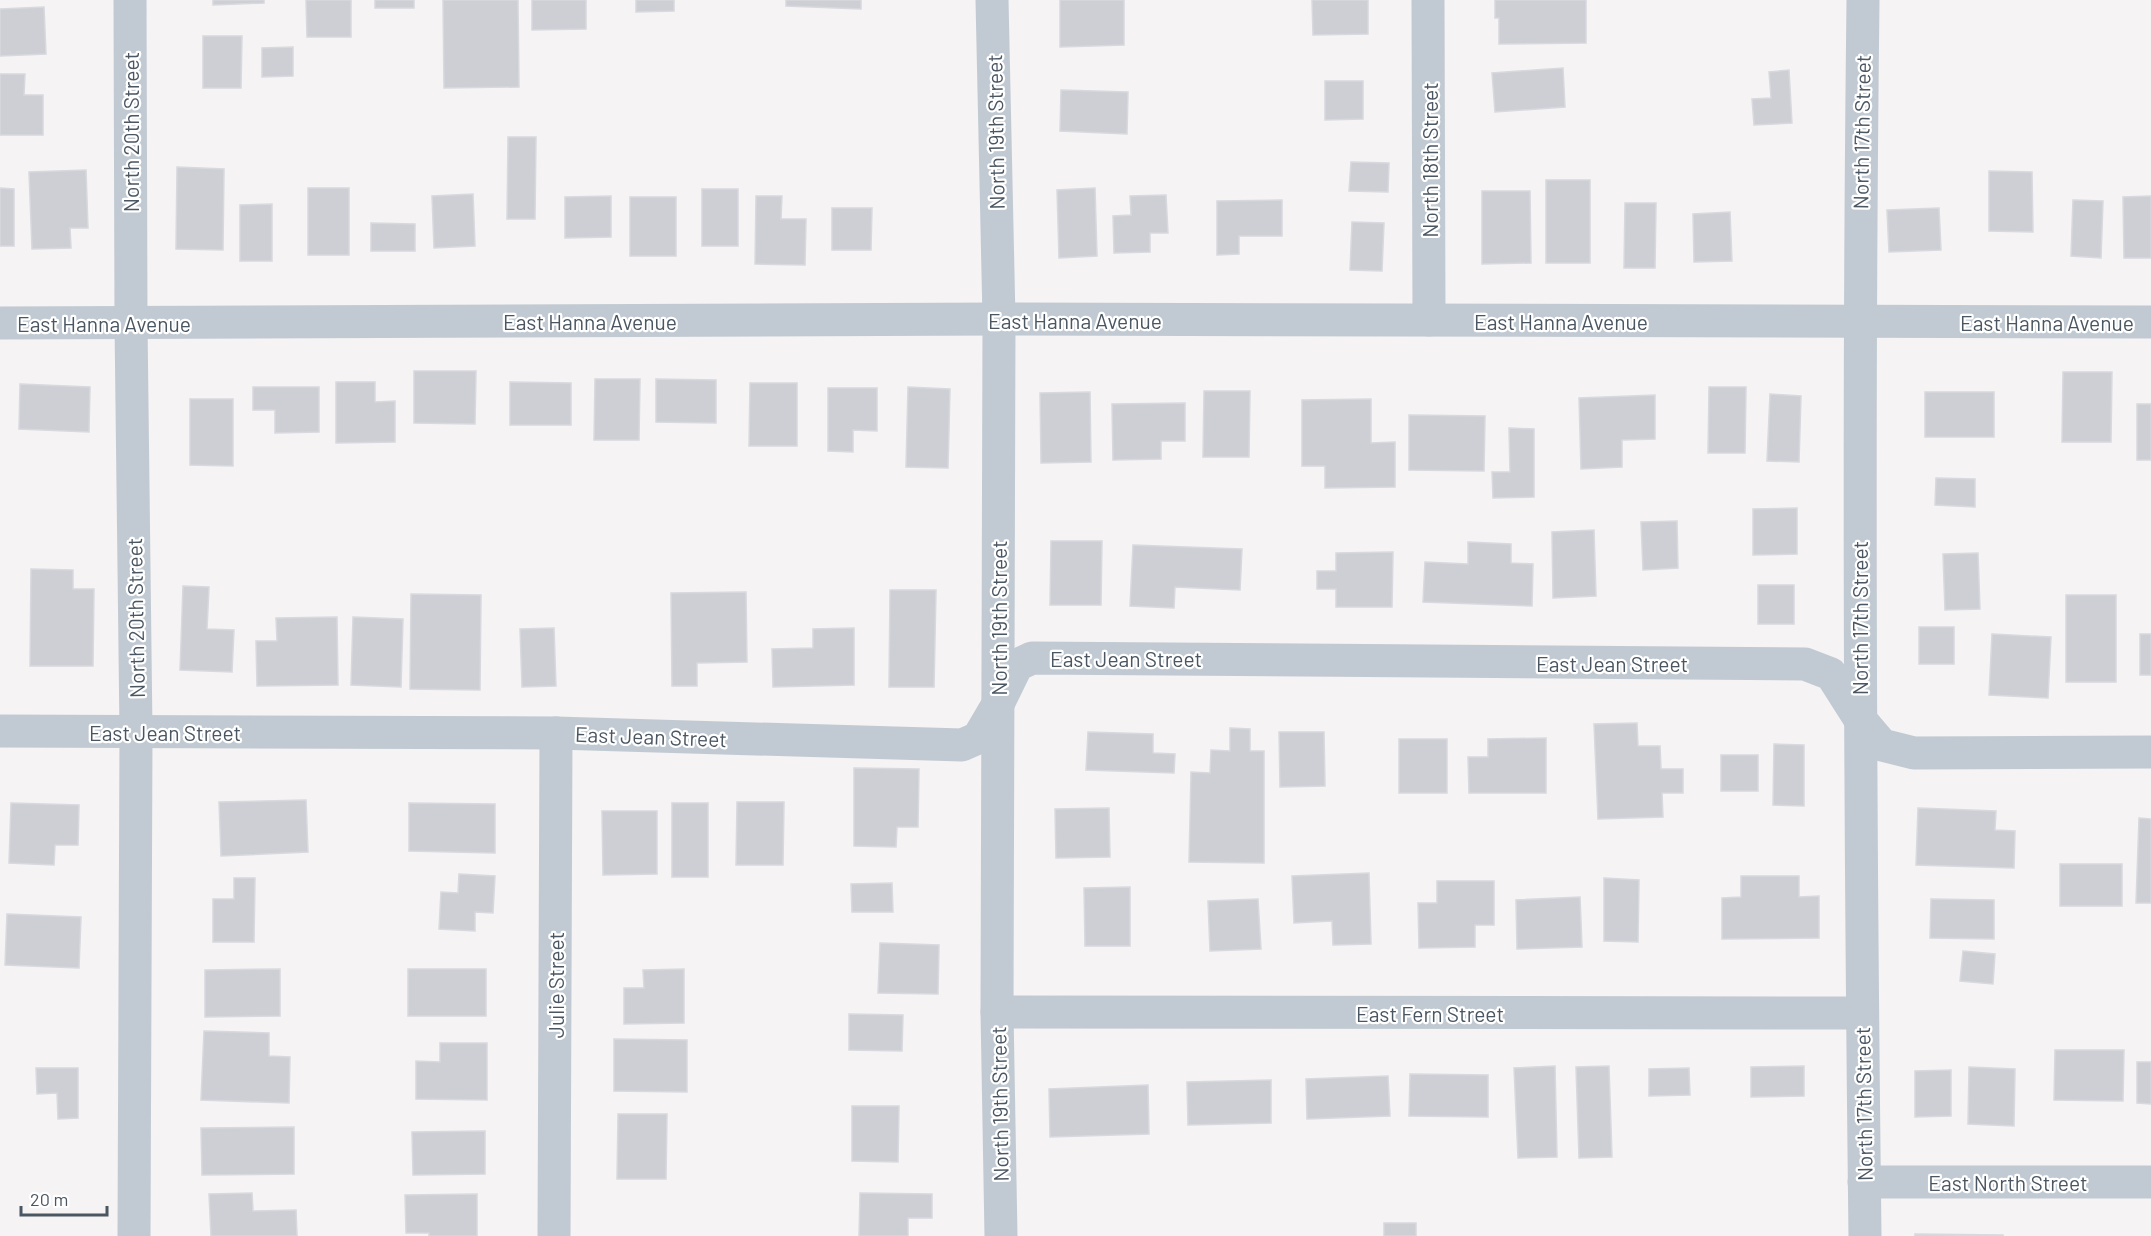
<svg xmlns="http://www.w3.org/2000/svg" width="2151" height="1236" font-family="Barlow,sans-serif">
	<rect width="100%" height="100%" fill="#f5f3f3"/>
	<g fill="#cdcfd5" stroke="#d7d9de" stroke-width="1.5">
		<polygon points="213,0 264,0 264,3 213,5"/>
		<polygon points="306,0 351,0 351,37 307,37"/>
		<rect x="375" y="0" width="39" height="8"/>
		<polygon points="443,0 518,0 519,87 444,88"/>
		<polygon points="532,0 586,0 586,29 532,30"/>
		<polygon points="636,0 674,0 674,11 636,12"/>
		<polygon points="786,0 861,0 861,9 786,6"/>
		<polygon points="1060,0 1124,0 1124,45 1060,47"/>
		<polygon points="1312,0 1368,0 1368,34 1313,35"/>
		<polygon points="1495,0 1586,0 1586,43 1499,44 1499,18 1495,18"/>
		<polygon points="44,7 46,54 0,56 0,9"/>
		<polygon points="203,36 242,36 241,88 203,88"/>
		<polygon points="293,47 293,76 262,77 262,48"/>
		<polygon points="1563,68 1565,107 1495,112 1492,73"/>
		<polygon points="1789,70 1792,123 1754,125 1752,99 1771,98 1769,72"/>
		<polygon points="0,74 25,74 24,95 43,95 43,135 0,135"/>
		<polygon points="1325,81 1363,81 1363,119 1325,120"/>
		<polygon points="1061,90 1128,92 1127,134 1060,131"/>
		<polygon points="508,137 536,137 535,219 507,219"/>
		<polygon points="1351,162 1389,163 1388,192 1349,191"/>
		<polygon points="177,167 224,169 223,250 176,249"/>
		<polygon points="86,170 88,228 70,228 71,248 32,249 29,172"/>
		<polygon points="1989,171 2032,172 2033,232 1989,231"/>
		<rect x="1546" y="180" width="44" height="83"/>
		<polygon points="0,188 14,189 14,246 0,246"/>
		<rect x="308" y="188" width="41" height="67"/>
		<polygon points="1095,188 1097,256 1059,258 1057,190"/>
		<rect x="702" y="189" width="36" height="57"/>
		<polygon points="1482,191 1530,191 1531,263 1482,264"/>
		<polygon points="473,194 475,246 434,248 432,196"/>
		<polygon points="1166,195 1168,233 1150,233 1150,252 1114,253 1113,216 1131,215 1130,196"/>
		<polygon points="611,196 611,237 565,238 565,197"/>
		<polygon points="756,196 782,196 781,219 806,219 805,265 755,264"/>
		<polygon points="2151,196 2151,258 2124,258 2123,197"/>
		<rect x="630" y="197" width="46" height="59"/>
		<polygon points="1282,200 1282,236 1239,236 1239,254 1217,255 1217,201"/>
		<polygon points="2073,200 2103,201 2101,258 2071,256"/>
		<polygon points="1625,203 1656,203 1655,268 1624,268"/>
		<polygon points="272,204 272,261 240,261 240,205"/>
		<polygon points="832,208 872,208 871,250 832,250"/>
		<polygon points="1939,208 1941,250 1889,252 1887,210"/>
		<polygon points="1730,212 1732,261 1694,262 1693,214"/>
		<polygon points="1352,222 1384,223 1382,271 1350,270"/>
		<polygon points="371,223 415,224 415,251 371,251"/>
		<polygon points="414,371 476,371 475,424 414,423"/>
		<polygon points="2063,372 2112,372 2111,442 2062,442"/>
		<polygon points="595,379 640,379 639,440 594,440"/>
		<polygon points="656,379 716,380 716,423 656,422"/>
		<polygon points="336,382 375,382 375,402 395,401 395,442 336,443"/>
		<polygon points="510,382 571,383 571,425 510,425"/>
		<polygon points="750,383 797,383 797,446 749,446"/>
		<polygon points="20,384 90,387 89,432 19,429"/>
		<polygon points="253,387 319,387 319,432 275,433 275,410 253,410"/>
		<polygon points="908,387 950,389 948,468 906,467"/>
		<polygon points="1709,387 1746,387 1745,453 1708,453"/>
		<polygon points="828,388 877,388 877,431 853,430 853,452 828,451"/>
		<polygon points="1204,391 1250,391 1249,457 1203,457"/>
		<polygon points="1090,392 1091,462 1041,463 1040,393"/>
		<rect x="1925" y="392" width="69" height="45"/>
		<polygon points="1770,394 1801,396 1799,462 1767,461"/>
		<polygon points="1655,395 1655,439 1622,440 1622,467 1581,469 1579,398"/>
		<polygon points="190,399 233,399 233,466 190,465"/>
		<polygon points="1371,399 1371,443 1395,442 1395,487 1325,488 1325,466 1302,466 1302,400"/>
		<polygon points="1185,403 1185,441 1161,441 1161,459 1113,460 1112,404"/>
		<rect x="2137" y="404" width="14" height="56"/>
		<polygon points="1409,415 1485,416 1484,471 1409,470"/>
		<polygon points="1509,428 1534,429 1534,497 1493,498 1492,472 1510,472"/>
		<polygon points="1936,478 1975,479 1975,507 1935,505"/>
		<polygon points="1797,508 1797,554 1753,555 1753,509"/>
		<polygon points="1677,521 1678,568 1643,570 1641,522"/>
		<polygon points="1594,530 1596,596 1553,598 1552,532"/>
		<polygon points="1051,541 1102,541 1101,605 1050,605"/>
		<polygon points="1468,542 1511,544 1511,563 1533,564 1532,606 1423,602 1425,562 1468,564"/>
		<polygon points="1133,545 1242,549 1240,590 1175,587 1174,608 1130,606"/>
		<polygon points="1393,552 1392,607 1336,607 1336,589 1317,589 1317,571 1336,571 1336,553"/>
		<polygon points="1978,553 1980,609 1945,610 1943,554"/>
		<polygon points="31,569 73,570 73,589 94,589 93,666 30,666"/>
		<rect x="1758" y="585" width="36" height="39"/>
		<polygon points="183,586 209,587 207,629 234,630 232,672 180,670"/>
		<polygon points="890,590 936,590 934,687 889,687"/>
		<polygon points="746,592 747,662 697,663 697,686 672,686 671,593"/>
		<polygon points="411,594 481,595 480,690 410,689"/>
		<rect x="2066" y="595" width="50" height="87"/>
		<polygon points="337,617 338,685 257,686 256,641 277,641 276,618"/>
		<polygon points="353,617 403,619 401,687 351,685"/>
		<rect x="1919" y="627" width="35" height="37"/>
		<polygon points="554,628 556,686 522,687 520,629"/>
		<polygon points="854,628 854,685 773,687 772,649 813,648 813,629"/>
		<polygon points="1992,634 2051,637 2048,698 1989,695"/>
		<rect x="2140" y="634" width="11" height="41"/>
		<polygon points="1637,723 1638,746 1660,746 1661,769 1683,769 1683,793 1662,793 1663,817 1598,819 1594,724"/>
		<polygon points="1230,728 1250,729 1250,751 1264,751 1264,863 1189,862 1191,772 1210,773 1211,750 1230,751"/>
		<polygon points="1088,732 1153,734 1153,753 1175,754 1174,773 1086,770"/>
		<polygon points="1279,732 1324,732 1325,786 1280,787"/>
		<polygon points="1546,738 1546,793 1469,793 1468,757 1488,757 1488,739"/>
		<rect x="1399" y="739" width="48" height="54"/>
		<polygon points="1774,744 1804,745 1804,806 1773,805"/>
		<rect x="1721" y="755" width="37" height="36"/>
		<polygon points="854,768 919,769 918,827 897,827 896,847 854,846"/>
		<polygon points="306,800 308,852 221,856 219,802"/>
		<polygon points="737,802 784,802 783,865 736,865"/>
		<polygon points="11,803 79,805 78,845 55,845 54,865 9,863"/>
		<polygon points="409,803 495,804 495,853 409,851"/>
		<rect x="672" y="803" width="36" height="74"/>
		<polygon points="1109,808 1110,857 1056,858 1055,809"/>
		<polygon points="1918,808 1996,811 1995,830 2015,831 2014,868 1916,865"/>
		<polygon points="602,811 657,811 657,874 603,875"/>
		<polygon points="2139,818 2151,819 2151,903 2136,903"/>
		<rect x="2060" y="864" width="62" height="42"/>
		<polygon points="1369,873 1371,944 1333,945 1332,921 1294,923 1292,876"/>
		<polygon points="459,874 495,876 493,913 475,912 475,931 439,929 441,892 458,893"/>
		<polygon points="1741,876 1799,876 1799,897 1819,896 1819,938 1722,939 1722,898 1741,897"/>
		<polygon points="234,878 255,878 254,942 213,942 213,899 234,899"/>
		<polygon points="1604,878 1639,880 1638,942 1604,941"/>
		<polygon points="1437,881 1494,881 1494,925 1475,925 1475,947 1419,948 1418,903 1437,903"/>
		<polygon points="892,883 893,912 852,912 851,884"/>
		<polygon points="1130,887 1130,946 1085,946 1084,888"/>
		<polygon points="1580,897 1582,947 1517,949 1516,900"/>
		<polygon points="1258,899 1261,949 1210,951 1208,901"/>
		<polygon points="1931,899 1994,900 1994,939 1930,938"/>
		<polygon points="7,914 81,917 79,968 5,965"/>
		<polygon points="880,943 939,945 938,994 878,993"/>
		<polygon points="1963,951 1995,954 1993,984 1960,981"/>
		<polygon points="280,969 280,1016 205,1017 205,970"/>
		<rect x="408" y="969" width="78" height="47"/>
		<polygon points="684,969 684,1023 624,1024 624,988 644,988 643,970"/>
		<polygon points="849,1014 903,1015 902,1051 849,1050"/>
		<polygon points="204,1031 269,1033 269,1056 290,1057 289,1103 201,1100"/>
		<polygon points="614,1039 687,1040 687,1092 614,1091"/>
		<polygon points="440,1043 487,1043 487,1100 416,1099 416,1061 440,1062"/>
		<polygon points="2055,1050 2124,1050 2123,1101 2054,1100"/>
		<polygon points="2137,1062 2151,1062 2151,1104 2137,1103"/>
		<polygon points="1555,1066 1557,1157 1518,1158 1514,1068"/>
		<polygon points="1609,1066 1612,1157 1579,1158 1576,1067"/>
		<polygon points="1804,1066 1804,1096 1751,1097 1751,1067"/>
		<polygon points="1969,1067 2015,1069 2014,1126 1968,1124"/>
		<polygon points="36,1068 78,1068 78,1118 58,1119 57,1093 37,1094"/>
		<polygon points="1689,1068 1690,1095 1649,1096 1649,1069"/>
		<polygon points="1951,1070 1951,1116 1915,1117 1915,1071"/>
		<polygon points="1410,1074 1488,1075 1488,1117 1409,1116"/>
		<polygon points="1388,1076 1390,1116 1307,1119 1306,1079"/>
		<polygon points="1271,1080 1271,1123 1188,1125 1187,1082"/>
		<polygon points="1148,1085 1149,1134 1050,1137 1049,1089"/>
		<polygon points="852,1106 899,1106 898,1162 852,1161"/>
		<polygon points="618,1114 667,1114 666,1179 617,1179"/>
		<polygon points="294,1127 294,1174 202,1175 201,1128"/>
		<polygon points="485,1131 485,1174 413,1175 412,1132"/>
		<polygon points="252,1193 253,1211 296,1210 297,1236 211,1236 209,1194"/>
		<polygon points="860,1193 932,1194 932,1218 908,1218 908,1236 859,1236"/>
		<polygon points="477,1194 477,1236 429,1236 429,1233 406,1233 405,1195"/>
		<rect x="1384" y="1223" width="32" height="13"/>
		<polygon points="1915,1234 2003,1235 2003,1236 1915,1236"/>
	</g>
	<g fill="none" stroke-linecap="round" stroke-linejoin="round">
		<g stroke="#c1cad2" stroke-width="33">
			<polyline points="130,0 131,323 136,732 134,1236"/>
			<polyline points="992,0 999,319 997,1012 1001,1236"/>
			<polyline points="1428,0 1429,320"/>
			<path d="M 1863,0 C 1858,412 1860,824 1865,1236"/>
			<polyline points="0,323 999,319 2151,322"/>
			<polyline points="0,731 556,733 962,745 978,738 998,704 1017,665 1032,658 1805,664 1831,674 1859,718 1882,745 1914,753 2151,752"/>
			<polyline points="997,1012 1862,1013"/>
			<polyline points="1864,1182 2151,1182"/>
			<polyline points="554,1236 556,733"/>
		</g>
	</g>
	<g text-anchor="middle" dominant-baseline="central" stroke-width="4.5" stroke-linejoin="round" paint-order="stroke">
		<g font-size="21" fill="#4a5661" stroke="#fff">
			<text transform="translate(130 132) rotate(-90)">North 20th Street</text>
			<text transform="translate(995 132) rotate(-91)">North 19th Street</text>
			<text transform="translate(1861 132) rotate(-89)">North 17th Street</text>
			<text transform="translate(1429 160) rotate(-90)">North 18th Street</text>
			<text x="1075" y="320">East Hanna Avenue</text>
			<text x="590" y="321">East Hanna Avenue</text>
			<text x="1561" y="321">East Hanna Avenue</text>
			<text x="2047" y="322">East Hanna Avenue</text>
			<text x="104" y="323">East Hanna Avenue</text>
			<text transform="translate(135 618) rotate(-91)">North 20th Street</text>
			<text transform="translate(998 618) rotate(-90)">North 19th Street</text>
			<text transform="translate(1859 618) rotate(-90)">North 17th Street</text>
			<text x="1126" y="658">East Jean Street</text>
			<text x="1612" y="663">East Jean Street</text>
			<text x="165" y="732">East Jean Street</text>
			<text transform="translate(651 736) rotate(2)">East Jean Street</text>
			<text transform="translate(555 985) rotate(-90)">Julie Street</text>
			<text x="1430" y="1013">East Fern Street</text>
			<text transform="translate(999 1104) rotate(-91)">North 19th Street</text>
			<text transform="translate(1863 1104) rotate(-91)">North 17th Street</text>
			<text x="2008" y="1182">East North Street</text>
		</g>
	</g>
	<path d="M21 1206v9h86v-9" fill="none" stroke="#4a5661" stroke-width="3"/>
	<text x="30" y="1206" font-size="18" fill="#4a5661" stroke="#ffffff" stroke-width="4.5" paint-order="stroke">20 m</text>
</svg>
